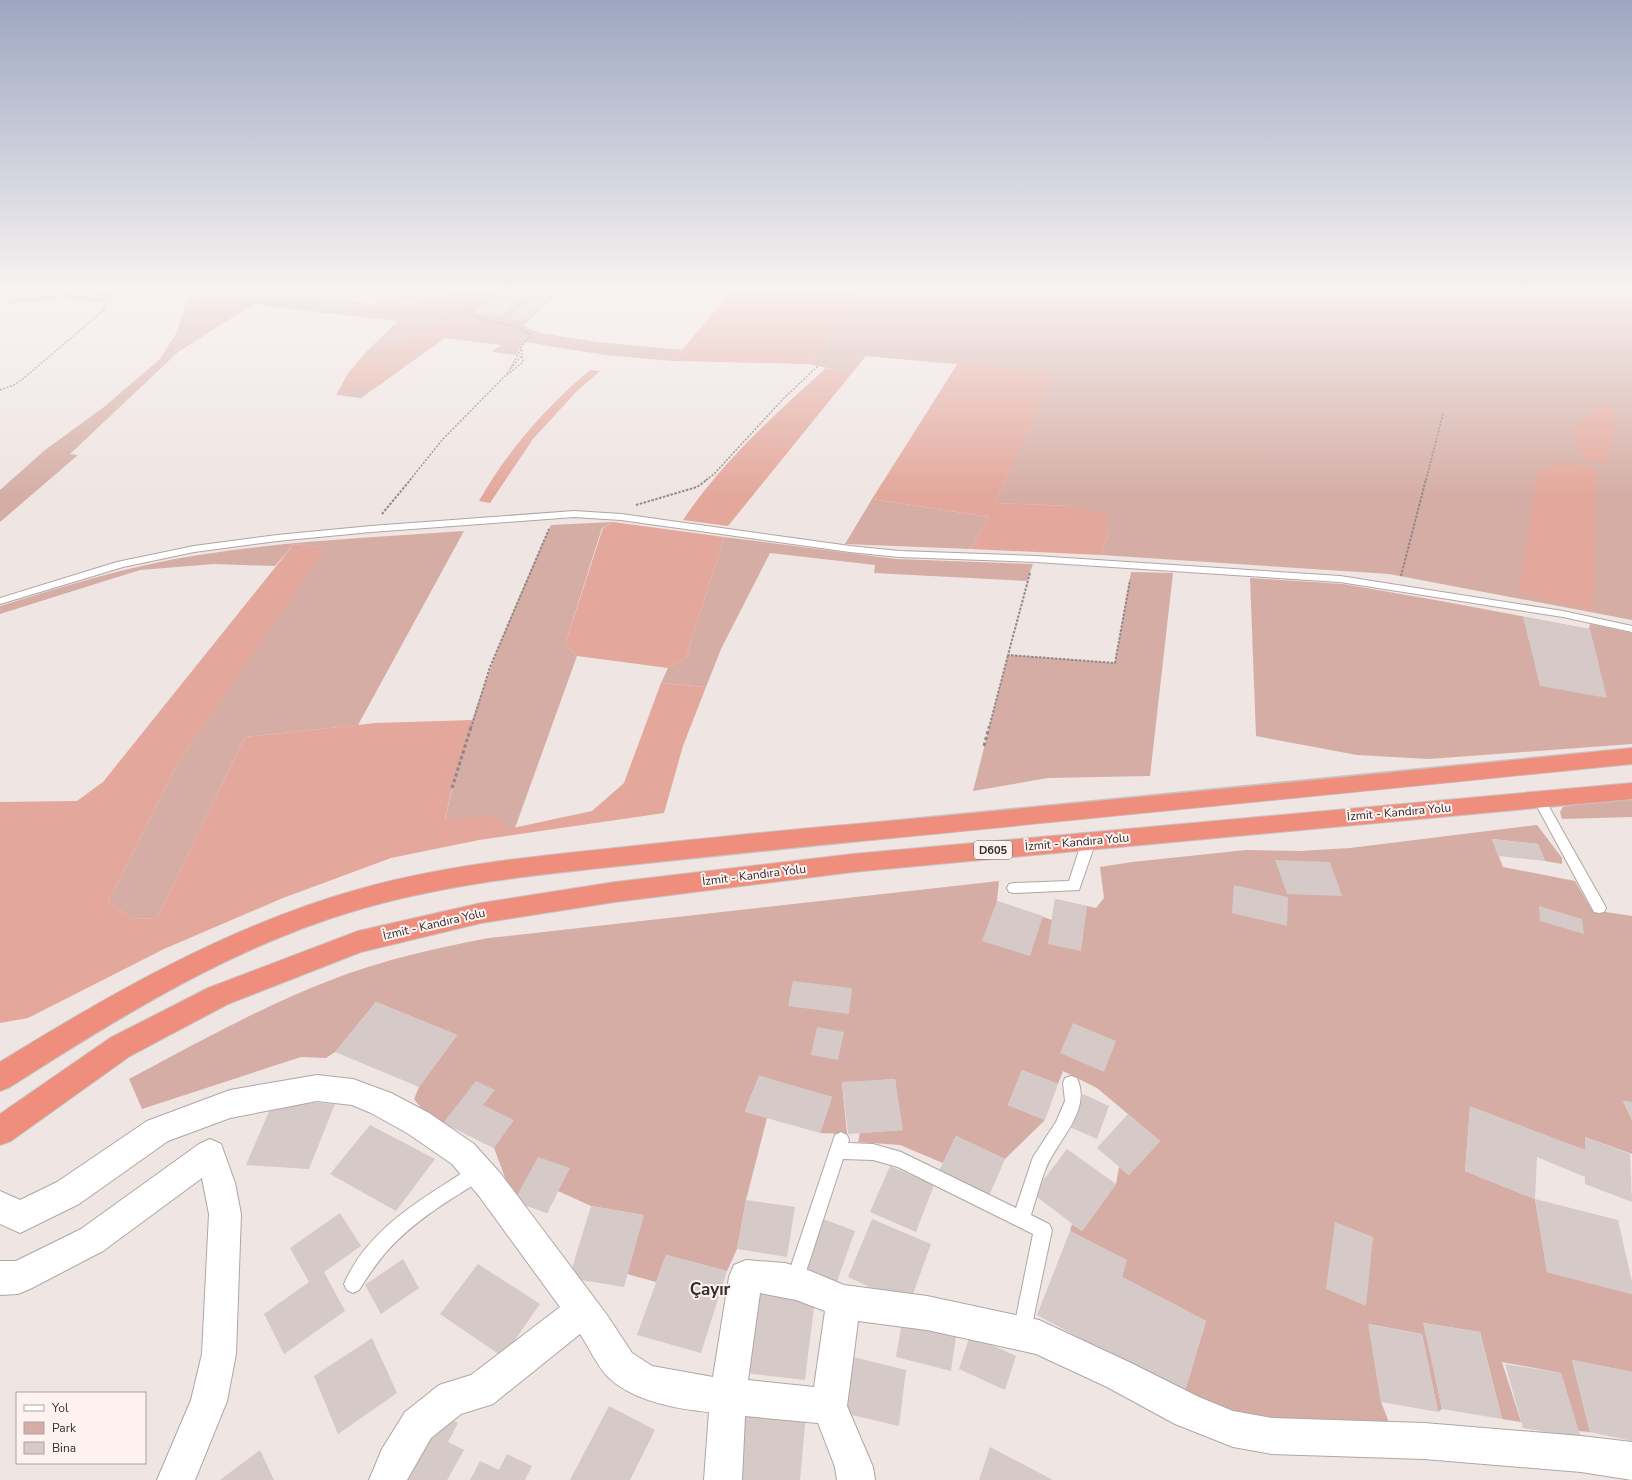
<svg xmlns="http://www.w3.org/2000/svg" width="1632" height="1480" font-family="'Nunito Sans',sans-serif">
	<rect width="100%" height="100%" fill="#efe5e2"/>
	<g fill="#d5ada5">
		<polygon points="25,290 99,290 94,294 93,300 71,298 7,304"/>
		<polygon points="224,290 292,290 290,292 295,295 373,304 401,290 562,290 523,326 539,333 598,342 682,350 673,361 605,355 525,342 521,346 516,355 492,352 501,345 445,338 361,398 336,395 349,372 367,351 398,321 271,307 255,303 178,352 70,454 78,455 0,522 0,490 45,450 104,407 160,359 177,332 187,300"/>
		<polygon points="863,290 1632,290 1632,620 1389,574 1101,555 1108,533 1072,506 995,503 1053,373 866,356 852,373 808,364"/>
		<polygon points="872,499 989,517 971,549 845,544"/>
		<path d="M 613,522 L 602,528 L 565,644 L 577,656 L 515,828 L 508,829 L 445,820 C 467,717 508,620 551,525 Z"/>
		<path d="M 464,531 L 358,725 L 245,737 L 157,918 L 133,919 L 108,902 L 176,766 L 324,548 L 294,544 L 275,566 L 214,564 L 140,570 L 0,614 L 0,606 C 65,586 131,565 199,555 C 287,541 376,537 464,531 Z"/>
		<polygon points="724,537 896,559 1033,564 1027,581 874,573 875,565 770,553 721,649 706,687 661,683 668,668 686,658"/>
		<polygon points="1131,572 1173,573 1150,776 1048,778 973,791 1008,655 1115,663"/>
		<polygon points="1250,578 1343,584 1441,601 1589,629 1590,624 1632,633 1632,744 1429,759 1357,755 1256,736"/>
		<polygon points="1632,798 1632,817 1562,819 1560,812 1563,807 1576,803"/>
		<path d="M 1537,825 L 1562,858 L 1562,864 L 1545,861 L 1538,844 L 1492,839 L 1503,867 L 1575,881 L 1592,910 L 1632,916 L 1632,1102 L 1623,1101 L 1632,1120 L 1632,1154 L 1585,1137 L 1585,1150 L 1470,1107 L 1465,1171 L 1535,1199 L 1547,1272 L 1632,1294 L 1632,1372 L 1572,1360 L 1590,1432 L 1578,1431 L 1561,1373 L 1502,1362 L 1521,1422 L 1502,1419 L 1480,1332 L 1424,1323 L 1442,1409 L 1438,1412 L 1422,1334 L 1369,1324 L 1381,1402 L 1390,1425 L 1255,1418 L 1228,1413 L 1184,1394 L 1206,1321 L 1122,1277 L 1126,1260 L 1070,1231 L 1072,1224 L 1082,1231 L 1116,1184 L 1119,1167 L 1129,1175 L 1160,1141 L 1097,1088 L 1063,1071 L 1058,1084 L 1022,1070 L 1008,1105 L 1045,1120 L 1005,1159 L 956,1136 L 943,1163 L 900,1145 L 858,1142 L 860,1133 L 902,1130 L 895,1079 L 842,1083 L 847,1134 L 820,1133 L 832,1097 L 759,1076 L 745,1111 L 767,1118 L 746,1200 L 737,1249 L 727,1271 L 666,1255 L 656,1282 L 627,1274 L 643,1215 L 591,1206 L 558,1191 L 547,1213 L 514,1201 L 494,1148 L 425,1113 L 414,1099 L 419,1087 L 457,1035 L 376,1002 L 335,1052 L 326,1058 L 301,1057 L 142,1109 L 129,1079 C 195,1044 261,1007 331,980 C 382,960 436,948 489,938 L 999,881 L 997,901 L 1052,920 L 1055,899 L 1096,908 L 1104,898 L 1100,867 L 1132,862 L 1246,850 L 1300,851 L 1350,848 Z"/>
	</g>
	<g fill="#e3a79b">
		<polygon points="99,290 124,290 108,303 93,300 94,294"/>
		<path d="M 450,290 L 490,290 C 474,313 447,327 421,311 Z"/>
		<polygon points="732,290 863,290 808,364 673,361"/>
		<polygon points="448,321 465,321 483,328 475,332 454,333 439,338 380,385 356,387 341,387 349,372 361,359"/>
		<polygon points="958,363 1054,373 995,503 1072,506 1106,515 1108,533 1101,555 971,549 989,517 872,499"/>
		<path d="M 826,368 L 852,373 L 728,526 L 683,520 C 721,463 775,414 826,368 Z"/>
		<path d="M 590,370 L 600,371 L 576,392 L 533,439 L 490,503 L 479,501 C 508,450 546,407 590,370 Z"/>
		<polygon points="1610,404 1616,431 1604,464 1584,459 1570,431 1589,414"/>
		<polygon points="1564,462 1596,469 1593,610 1519,593 1537,472"/>
		<polygon points="613,522 724,537 686,658 668,668 577,656 565,644 603,528"/>
		<polygon points="294,544 325,548 176,766 108,902 133,919 157,918 245,737 376,723 474,720 452,788 445,819 497,816 508,829 592,811 624,783 661,683 706,687 683,746 664,813 479,840 391,858 283,898 164,949 28,1018 0,1023 0,802 77,801 103,782"/>
	</g>
	<g fill="#d5cac8">
		<polygon points="403,290 420,290 396,303 384,300"/>
		<polygon points="422,290 439,290 409,306 397,303"/>
		<polygon points="502,290 517,290 486,315 473,314"/>
		<polygon points="518,290 532,290 500,317 487,315"/>
		<polygon points="539,290 556,290 524,320 508,319"/>
		<polygon points="1523,617 1590,629 1607,698 1540,686"/>
		<polygon points="1492,839 1538,844 1545,861 1498,856"/>
		<polygon points="1275,860 1330,862 1342,896 1287,894"/>
		<polygon points="1234,885 1288,897 1287,926 1232,913"/>
		<polygon points="1055,899 1087,906 1081,951 1048,944"/>
		<polygon points="997,901 1043,916 1030,956 982,941"/>
		<polygon points="1539,906 1582,919 1584,934 1540,921"/>
		<polygon points="793,981 852,988 849,1014 788,1006"/>
		<polygon points="376,1002 457,1035 419,1087 335,1052"/>
		<polygon points="1073,1023 1116,1041 1104,1072 1060,1053"/>
		<polygon points="817,1027 844,1032 838,1060 811,1055"/>
		<polygon points="1022,1070 1058,1084 1045,1120 1008,1105"/>
		<polygon points="759,1076 832,1097 820,1133 745,1112"/>
		<polygon points="895,1079 903,1130 848,1134 842,1082"/>
		<polygon points="476,1081 495,1090 483,1105 514,1120 494,1148 443,1123"/>
		<polygon points="1083,1094 1109,1106 1097,1139 1070,1127"/>
		<polygon points="274,1100 335,1104 309,1169 246,1165"/>
		<polygon points="1623,1101 1632,1102 1632,1120"/>
		<polygon points="1470,1106 1585,1150 1585,1137 1630,1154 1632,1202 1585,1184 1585,1177 1537,1157 1535,1199 1465,1171"/>
		<polygon points="1128,1114 1160,1141 1129,1175 1097,1148"/>
		<polygon points="370,1125 435,1159 396,1211 330,1174"/>
		<polygon points="956,1136 1005,1159 989,1196 939,1171"/>
		<polygon points="1067,1149 1116,1184 1082,1231 1033,1194"/>
		<polygon points="538,1157 570,1168 547,1213 514,1201"/>
		<polygon points="890,1166 934,1185 916,1232 870,1212"/>
		<polygon points="1535,1199 1618,1220 1632,1282 1632,1294 1547,1272"/>
		<polygon points="746,1200 795,1207 787,1257 737,1249"/>
		<polygon points="591,1206 644,1215 624,1287 569,1278"/>
		<polygon points="340,1213 361,1246 324,1272 345,1311 284,1354 264,1314 309,1282 290,1248"/>
		<polygon points="823,1219 855,1231 836,1284 804,1271"/>
		<polygon points="872,1219 931,1244 909,1305 848,1277"/>
		<polygon points="1335,1222 1373,1237 1366,1306 1326,1289"/>
		<polygon points="1070,1231 1127,1260 1122,1277 1206,1321 1184,1394 1037,1315"/>
		<polygon points="666,1255 727,1271 701,1353 637,1335"/>
		<polygon points="403,1259 419,1288 381,1314 365,1285"/>
		<polygon points="478,1264 540,1304 503,1357 440,1314"/>
		<polygon points="758,1292 815,1299 805,1380 746,1373"/>
		<polygon points="903,1316 957,1330 951,1371 896,1357"/>
		<polygon points="1423,1323 1480,1332 1502,1419 1442,1409"/>
		<polygon points="1368,1324 1422,1334 1438,1412 1381,1402"/>
		<polygon points="970,1335 1016,1356 1005,1390 959,1369"/>
		<polygon points="372,1338 397,1393 338,1434 314,1376"/>
		<polygon points="853,1357 906,1370 899,1426 843,1413"/>
		<polygon points="1572,1360 1632,1372 1632,1441 1590,1432"/>
		<polygon points="1505,1364 1561,1373 1581,1438 1523,1428"/>
		<polygon points="609,1406 655,1430 630,1480 570,1480"/>
		<polygon points="738,1408 806,1414 800,1480 730,1480"/>
		<polygon points="443,1415 458,1423 448,1442 464,1450 447,1480 405,1480"/>
		<polygon points="990,1447 1053,1480 979,1480"/>
		<polygon points="260,1450 274,1480 220,1480"/>
		<polygon points="507,1454 532,1466 525,1480 470,1480 480,1461 499,1470"/>
	</g>
	<g fill="none" stroke-linecap="round" stroke-linejoin="round">
		<g stroke="#b0a6a4" stroke-width="2">
			<g id="service">
				<polygon points="574,511 621,514 850,546 899,551 1036,556 1340,576 1563,611 1632,626 1632,632 1563,617 1340,582 1036,562 899,557 850,552 621,520 574,517 371,532 277,541 194,552 123,567 0,604 0,598 117,562 194,546 277,535 371,526"/>
				<polygon points="1539,794 1543,796 1604,904 1606,908 1604,912 1599,913 1594,912 1533,799 1535,796"/>
				<polygon points="1089,836 1094,838 1096,841 1079,890 1014,893 1009,892 1007,888 1009,884 1014,883 1069,881 1082,841 1084,838"/>
				<path d="M 1071,1076 L 1077,1078 C 1092,1111 1058,1139 1046,1168 C 1040,1183 1036,1199 1031,1215 L 1049,1224 L 1052,1230 L 1029,1339 L 1022,1341 L 1015,1339 L 1013,1332 L 1033,1234 L 898,1167 L 873,1160 L 843,1159 L 801,1287 L 795,1290 L 789,1287 L 786,1281 L 835,1135 L 841,1132 L 847,1135 L 849,1140 L 848,1143 L 873,1144 L 901,1152 L 1016,1208 L 1033,1157 L 1056,1122 L 1065,1101 L 1063,1083 L 1065,1078 Z"/>
				<path d="M 479,1164 L 485,1166 L 487,1172 L 485,1178 C 451,1199 415,1220 388,1250 C 377,1262 368,1276 359,1290 L 353,1293 L 347,1290 L 344,1284 C 363,1239 405,1209 445,1184 C 456,1177 467,1169 479,1164 Z"/>
			</g>
		</g>
		<g stroke="#b0a6a4" stroke-width="2">
			<g id="minor">
				<path d="M 317,1075 L 353,1079 L 391,1093 L 429,1113 L 474,1144 L 501,1174 L 607,1315 L 632,1353 L 652,1366 L 713,1377 L 729,1277 L 734,1265 L 746,1260 L 785,1263 L 808,1270 L 844,1285 L 927,1296 L 1039,1320 L 1131,1363 L 1199,1397 L 1233,1411 L 1272,1418 L 1424,1423 L 1581,1436 L 1632,1442 L 1632,1480 L 1581,1472 L 1424,1459 L 1272,1454 L 1233,1447 L 1175,1424 L 1107,1387 L 1036,1354 L 927,1330 L 858,1321 L 847,1406 L 873,1467 L 875,1480 L 837,1480 L 835,1467 L 818,1423 L 745,1416 L 742,1480 L 704,1480 L 709,1412 C 676,1409 634,1401 609,1378 C 598,1368 589,1347 580,1334 L 493,1404 L 461,1414 L 431,1438 L 407,1480 L 369,1480 L 382,1449 L 405,1412 L 439,1385 L 471,1375 L 560,1307 L 479,1196 L 452,1164 L 407,1133 L 371,1113 L 352,1105 L 317,1101 L 230,1118 L 168,1141 L 79,1204 L 20,1233 L 0,1224 L 0,1191 L 20,1200 L 57,1182 L 147,1121 L 230,1090 ZM 760,1293 L 796,1300 L 825,1311 L 814,1387 L 748,1380 Z"/>
				<polygon points="210,1139 221,1144 235,1183 241,1214 236,1354 227,1401 195,1480 157,1480 191,1400 202,1354 209,1214 202,1178 103,1251 30,1289 18,1294 0,1295 0,1261 16,1261 81,1229 199,1144"/>
			</g>
		</g>
		<g stroke="#c5c4c4" stroke-width="2">
			<g id="trunk">
				<path d="M 1632,748 L 1632,764 C 1375,790 1118,816 862,841 C 778,849 694,858 610,867 C 524,876 437,886 354,911 C 230,948 118,1018 10,1087 L 0,1091 L 0,1062 C 112,993 229,926 356,890 C 440,866 528,857 615,848 C 699,839 783,830 867,823 C 1122,799 1377,774 1632,748 Z"/>
				<polygon points="1632,783 1632,799 853,872 615,902 481,923 361,952 228,1004 130,1056 11,1141 0,1145 0,1114 110,1038 208,988 358,931 481,903 615,882 853,854"/>
			</g>
		</g>
		<g stroke="#8f8887" stroke-width="1.5" stroke-dasharray="2 1.5" stroke-linecap="butt">
			<polyline points="510,369 521,349"/>
			<polyline points="507,375 523,362 522,356"/>
			<polyline points="0,390 14,385 24,378 104,310 105,306 103,302 65,296 64,293 67,290"/>
			<path d="M 410,480 L 442,440 L 505,376 L 522,355 L 521,346 L 531,336 C 517,322 486,324 467,313 L 495,290"/>
			<polyline points="706,480 714,474 784,398 818,366"/>
			<polyline points="1426,480 1443,414"/>
		</g>
		<g stroke="#8f8887" stroke-width="2" stroke-dasharray="2.5 1.5" stroke-linecap="butt">
			<polyline points="636,505 697,487 708,479"/>
			<polyline points="382,514 411,479"/>
			<polyline points="1030,573 1008,655 1115,663 1130,580"/>
			<polyline points="1401,576 1426,479"/>
			<polyline points="471,728 490,667 549,529"/>
			<polyline points="989,728 1008,655"/>
		</g>
		<g stroke="#8f8887" stroke-width="3" stroke-dasharray="3.5 2.5" stroke-linecap="butt">
			<polyline points="984,746 989,727"/>
			<polyline points="452,788 471,727"/>
		</g>
		<use href="#service" fill="#fff" fill-rule="evenodd"/>
		<use href="#minor" fill="#fff" fill-rule="evenodd"/>
		<use href="#trunk" fill="#f08e7e" fill-rule="evenodd"/>
	</g>
	<linearGradient id="sky" x2="0" y2="1"><stop stop-color="#9da6c1"/><stop offset="0.58" stop-color="#f8f3f2"/><stop offset="1" stop-color="#f8f3f2" stop-opacity="0"/></linearGradient>
	<rect width="1632" height="497" fill="url(#sky)"/>
	<g text-anchor="middle" dominant-baseline="central" stroke-width="4" stroke-linejoin="round" paint-order="stroke">
		<rect fill="#fdf2f0" stroke="#6e6868" stroke-width="1" x="974" y="841" width="38" height="18" rx="3"/>
		<g font-size="11" font-weight="bold" fill="#312d2d">
			<text x="993" y="850">D605</text>
		</g>
		<g font-size="12" fill="#312d2d" stroke="#fdf2f0">
			<text transform="translate(1399 812) rotate(-5)">İzmit - Kandıra Yolu</text>
			<text transform="translate(1077 842) rotate(-5)">İzmit - Kandıra Yolu</text>
			<text transform="translate(754 875) rotate(-7)">İzmit - Kandıra Yolu</text>
			<text transform="translate(434 924) rotate(-13)">İzmit - Kandıra Yolu</text>
		</g>
		<g font-size="17" font-weight="bold" fill="#312d2d" stroke="#fdf2f0">
			<text x="710" y="1289">Çayır</text>
		</g>
	</g>
	<rect x="16" y="1392" width="130" height="72" fill="#fdf2f0" stroke="#aba3a2"/>
	<rect x="24" y="1405" width="20" height="6" fill="#ffffff" stroke="#aba3a2"/>
	<text x="52" y="1412" font-size="12" fill="#312d2d">Yol</text>
	<rect x="24" y="1422" width="20" height="12" fill="#d5ada5" stroke="#aba3a2"/>
	<text x="52" y="1432" font-size="12" fill="#312d2d">Park</text>
	<rect x="24" y="1442" width="20" height="12" fill="#d5cac8" stroke="#aba3a2"/>
	<text x="52" y="1452" font-size="12" fill="#312d2d">Bina</text>
</svg>
